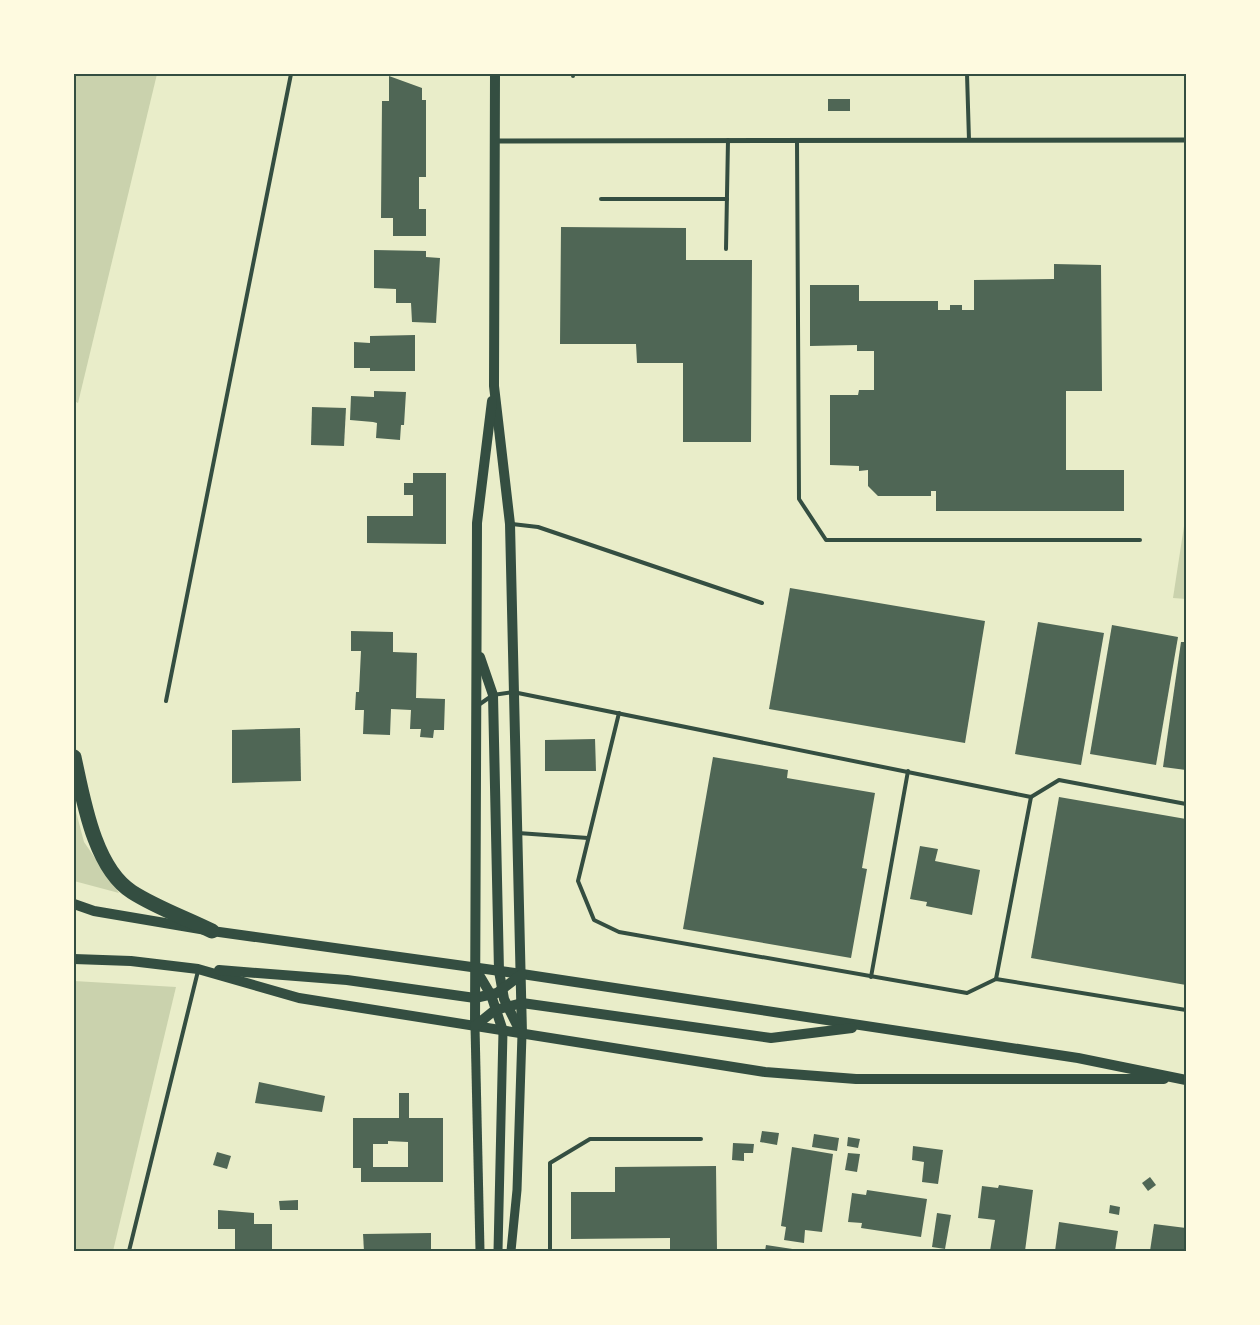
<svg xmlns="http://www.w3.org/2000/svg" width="1260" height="1325" font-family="'Alegreya Sans',sans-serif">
	<rect width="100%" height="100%" fill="#e9edc9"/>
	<g fill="#cad2ad">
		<polygon points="74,74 157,74 78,403 74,401"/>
		<polygon points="1186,513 1186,599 1173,598"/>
		<polygon points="74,804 84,842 119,893 74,881"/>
		<polygon points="74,981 176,987 113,1251 74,1251"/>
	</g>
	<g fill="#4f6655" fill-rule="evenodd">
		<polygon points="389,76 422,88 422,100 426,100 426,177 419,177 419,209 426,209 426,236 393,236 393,218 381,218 382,101 389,101"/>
		<rect x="828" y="99" width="22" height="12"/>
		<polygon points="561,227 686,228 686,260 752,260 751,442 683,442 683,363 637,363 636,344 560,344"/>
		<polygon points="374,250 426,251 426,257 440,258 436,323 412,322 411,303 396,303 396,289 374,288"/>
		<polygon points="1054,264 1101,265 1102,391 1066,391 1066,470 1124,470 1124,511 936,511 936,491 931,491 931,496 878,496 868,486 868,470 859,471 859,466 830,465 830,395 858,395 859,390 874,390 874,351 857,351 857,345 810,346 810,285 859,285 859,301 938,301 938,310 950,310 950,305 962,305 962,310 974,310 974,280 1054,279"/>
		<polygon points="415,335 415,371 370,371 370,368 354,368 354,342 370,343 370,336"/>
		<polygon points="374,391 406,392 404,425 401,425 400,440 376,438 377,423 373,422 350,420 351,396 374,397"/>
		<polygon points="312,407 346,408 344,446 311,445"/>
		<polygon points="413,473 446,473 446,544 367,543 367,516 413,516 413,495 404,495 404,483 413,483"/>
		<polygon points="790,588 985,621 965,743 769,709"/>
		<polygon points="1038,622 1104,633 1081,765 1015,754"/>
		<polygon points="1112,625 1178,637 1156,765 1090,754"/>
		<polygon points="351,631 393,632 393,652 417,653 416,698 445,699 444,730 434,730 433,738 420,737 421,729 410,729 411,710 391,709 390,735 363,734 364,710 355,710 356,692 359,692 361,651 351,651"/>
		<polygon points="1181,642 1186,642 1186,770 1163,767"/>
		<polygon points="300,728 301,781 232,783 232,730"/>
		<polygon points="595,739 596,771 545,771 545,740"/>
		<polygon points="713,757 788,770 787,778 875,793 862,868 867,869 851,958 683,929"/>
		<polygon points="1059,797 1186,819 1186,985 1031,958"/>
		<polygon points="920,846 938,849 935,861 980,870 972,915 926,906 927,902 910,899"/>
		<polygon points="259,1082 325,1096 322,1112 255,1103"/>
		<path d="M 399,1093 L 409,1093 L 409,1118 L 443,1118 L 443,1182 L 361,1182 L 361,1168 L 353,1168 L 353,1118 L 399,1118 ZM 388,1141 L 408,1142 L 408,1167 L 373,1167 L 373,1144 L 388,1144 Z"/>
		<polygon points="762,1131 779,1133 777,1145 760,1142"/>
		<polygon points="814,1134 839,1138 837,1151 812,1147"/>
		<polygon points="848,1137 860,1139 858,1148 847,1146"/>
		<polygon points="733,1143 754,1144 753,1153 744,1153 744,1161 732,1160"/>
		<polygon points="913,1146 943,1150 938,1184 922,1182 924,1162 912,1160"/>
		<polygon points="792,1147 833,1154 822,1232 805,1230 804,1243 784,1240 786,1227 781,1226"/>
		<polygon points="217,1152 231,1156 227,1169 213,1165"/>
		<polygon points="848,1153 860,1154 857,1172 845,1170"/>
		<polygon points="716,1166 717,1251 670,1251 670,1238 571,1239 571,1192 615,1192 615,1167"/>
		<polygon points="1150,1177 1156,1185 1148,1191 1142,1183"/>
		<polygon points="999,1185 1033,1190 1025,1251 990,1251 995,1220 978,1218 982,1186 998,1188"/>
		<polygon points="867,1190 927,1199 921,1237 861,1228 862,1223 848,1222 852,1193 866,1195"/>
		<polygon points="298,1200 298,1210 280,1210 279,1201"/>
		<polygon points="1110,1205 1120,1207 1119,1215 1109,1213"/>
		<polygon points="218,1210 254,1213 254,1224 272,1224 272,1251 235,1251 235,1229 218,1229"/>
		<polygon points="937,1213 951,1215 945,1249 932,1247"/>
		<polygon points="1059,1222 1118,1231 1115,1251 1055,1251"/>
		<polygon points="1154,1224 1186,1228 1186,1251 1150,1251"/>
		<polygon points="431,1233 431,1251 364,1251 363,1234"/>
		<polygon points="766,1245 799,1250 799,1251 765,1251"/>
	</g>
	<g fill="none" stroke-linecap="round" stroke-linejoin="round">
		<g stroke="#344e41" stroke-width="4">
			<polyline points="573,74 573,76"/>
			<polyline points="967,74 969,140"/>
			<polyline points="797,141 799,499 826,540 1140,540"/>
			<polyline points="601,199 727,199"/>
			<polyline points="726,249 728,140"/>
			<polyline points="512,524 538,527 762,603"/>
			<polyline points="166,701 291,74"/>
			<polyline points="477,706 493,695 513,692 1031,797 1059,780 1186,804"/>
			<polyline points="619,713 578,881 594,920 619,932 967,993 996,979 1186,1010"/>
			<polyline points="518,833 588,838"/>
			<polyline points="871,977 908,771"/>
			<polyline points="996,979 1031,797"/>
			<polyline points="129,1251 198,971"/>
			<polyline points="550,1251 550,1163 590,1139 701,1139"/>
		</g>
		<polyline stroke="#344e41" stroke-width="5" points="495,141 1186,140"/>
		<g stroke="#344e41" stroke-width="9">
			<polyline points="475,1026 480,1251"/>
			<polyline points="498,1251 503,1031"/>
			<polyline points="511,1251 517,1190 522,1034"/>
		</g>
		<g stroke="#344e41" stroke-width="10">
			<polyline points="495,74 494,386 510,524 522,1034"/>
			<polyline points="480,657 493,695 499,971 504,999 520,1031"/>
			<polyline points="74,904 94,911 212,931 522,974 1078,1058 1186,1080"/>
			<polyline points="74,959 131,961 198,969 299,998 765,1072 856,1079 1164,1079"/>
			<polyline points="475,968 491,995 503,1031"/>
			<polyline points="219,970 347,980 475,998 497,993 522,974"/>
			<polyline points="475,1026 477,523 492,401"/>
			<polyline points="475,1026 495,1010 522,1003 771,1038 852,1028"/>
		</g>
		<path stroke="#344e41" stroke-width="15" d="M 74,757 C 83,798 94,868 132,892 C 157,908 186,918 212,931"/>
	</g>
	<rect width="1260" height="1325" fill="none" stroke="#fefae0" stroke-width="150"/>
	<rect x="75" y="75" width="1110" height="1175" fill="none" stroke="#344e41" stroke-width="2"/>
</svg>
